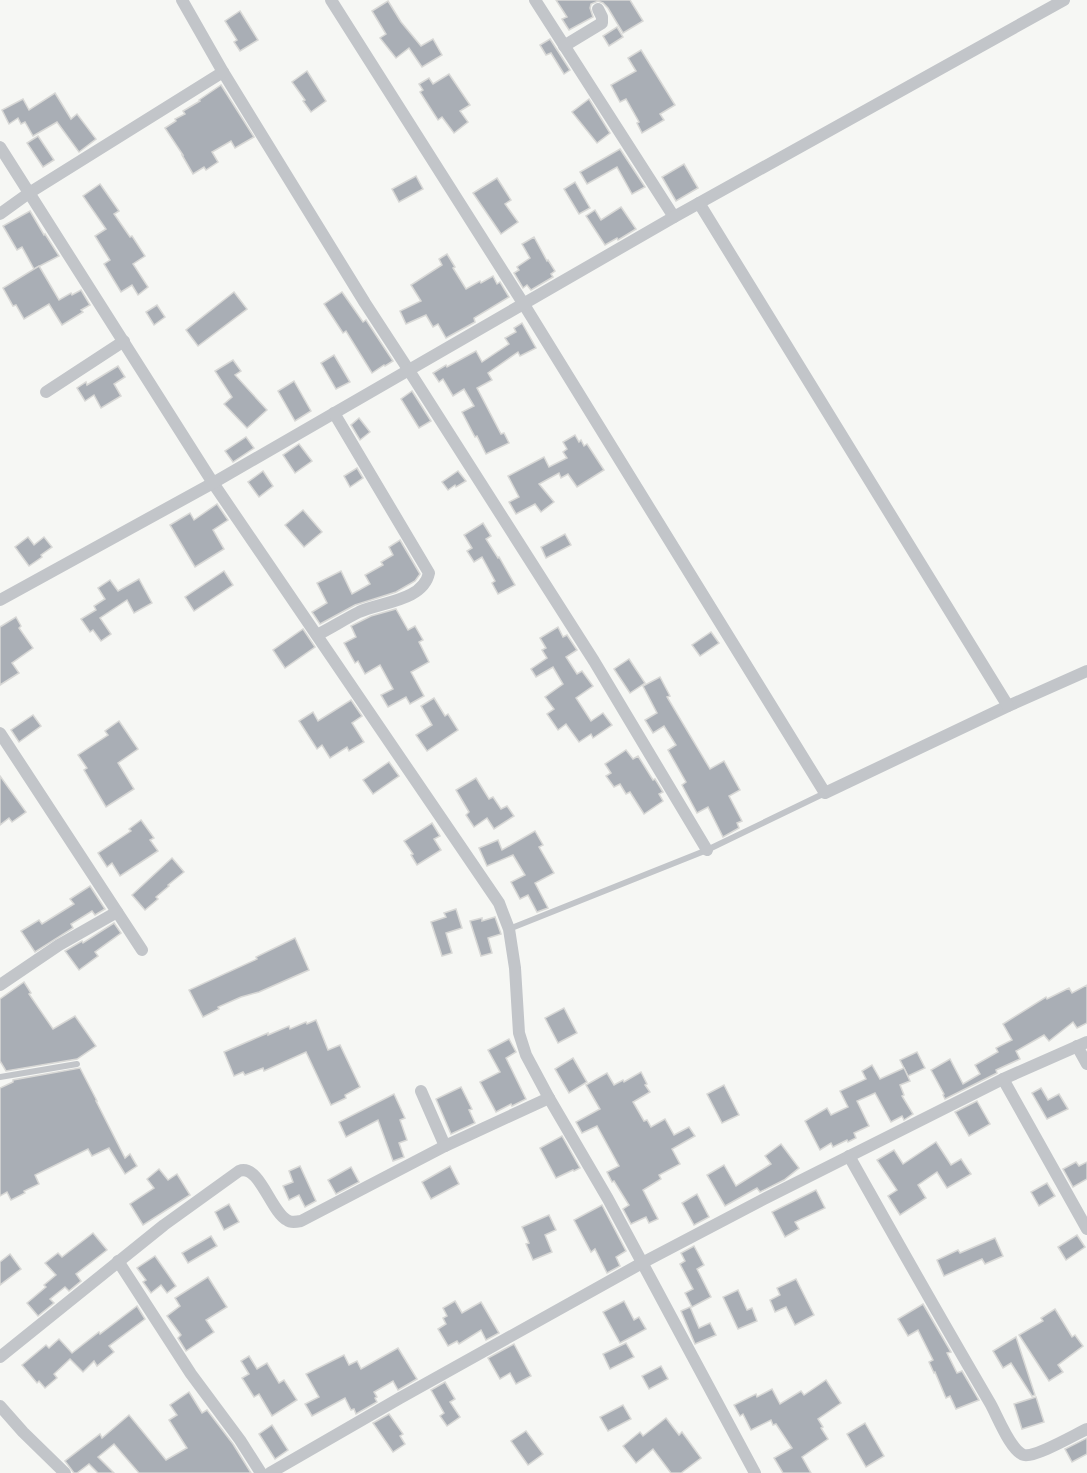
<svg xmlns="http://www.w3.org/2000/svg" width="1087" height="1473" font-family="Karla,sans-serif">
	<rect width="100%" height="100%" fill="#f6f7f4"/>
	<g fill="#a9aeb5" stroke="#d8d8d6" stroke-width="1.5">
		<polygon points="556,0 630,0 643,21 623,33 608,8 603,3 598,1 591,4 590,8 593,17 569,30 562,19 567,17"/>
		<polygon points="388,1 401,22 421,46 433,39 442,55 422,67 409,48 396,58 380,38 386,34 372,11"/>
		<polygon points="240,11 258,40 240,51 234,42 237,40 225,21"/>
		<polygon points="617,27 623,37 609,46 603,36"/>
		<polygon points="550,39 570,70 564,74 551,53 546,55 540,45"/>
		<polygon points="641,50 675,105 660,114 664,120 642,133 637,123 639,122 626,99 620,102 611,85 636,71 628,58"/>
		<polygon points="307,71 326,101 311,112 303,101 305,100 292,82"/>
		<polygon points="449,74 470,105 460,111 468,122 454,133 442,117 438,120 420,92 423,90 419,84 429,78 433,84"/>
		<polygon points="221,85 254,137 235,148 231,141 212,152 218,162 206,170 204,167 193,174 182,155 183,155 165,128 176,121 175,119 185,114 183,111 200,101 199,100"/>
		<polygon points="55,93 71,119 77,114 96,139 79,152 57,122 33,136 25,122 21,124 18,118 9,124 2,110 23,99 29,110"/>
		<polygon points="589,99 610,133 597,143 572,112"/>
		<polygon points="38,136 54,160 43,167 27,143"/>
		<polygon points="620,149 645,187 632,194 617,167 587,184 580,172"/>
		<polygon points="684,164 698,188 676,201 662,177"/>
		<polygon points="416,176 423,189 399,202 392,189"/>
		<polygon points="497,178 511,200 505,204 518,222 501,234 473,193"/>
		<polygon points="575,182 590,208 579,214 564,189"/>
		<polygon points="100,184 119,211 114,214 130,237 132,236 145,256 133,264 148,287 138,295 132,285 121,292 104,264 110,260 95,236 106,229 83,196"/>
		<polygon points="621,207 636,229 618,240 617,238 605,245 586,216 595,210 601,220"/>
		<polygon points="30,211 44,235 45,234 59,256 34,269 22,247 17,250 3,226"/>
		<polygon points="534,237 547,261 548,260 555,271 551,274 553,277 531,290 527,285 523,288 514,273 519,270 517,267 530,258 522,244"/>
		<polygon points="447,254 455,267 453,268 466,289 480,281 481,283 493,276 497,284 500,282 509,297 474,318 475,322 446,338 438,324 433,327 426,315 406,324 400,311 421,301 411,285 442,265 439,259"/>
		<polygon points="39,266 59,300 71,293 72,295 81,290 90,305 81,310 83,312 62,325 49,304 24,319 16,305 13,306 3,288"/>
		<polygon points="234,292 247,309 198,346 186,330"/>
		<polygon points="342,292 363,322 366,320 393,361 385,366 384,365 372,373 346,331 343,333 324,304"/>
		<polygon points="157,305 165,317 154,325 146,312"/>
		<polygon points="522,323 536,348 520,356 518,352 488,373 492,380 477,388 501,434 504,433 509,443 486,454 477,436 475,437 462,412 474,406 464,389 453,396 443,379 439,382 433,373 446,365 447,367 476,351 482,362 509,344 505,338 516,332 514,328"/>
		<polygon points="334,355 350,382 336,389 321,363"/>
		<polygon points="233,360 241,371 235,375 267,410 247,428 224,404 232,397 215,371"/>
		<polygon points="118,366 125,377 114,384 121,396 101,408 94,395 85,401 77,388 86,382 87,385"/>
		<polygon points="294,381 311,411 295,421 278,391"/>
		<polygon points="412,391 431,421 419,428 401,399"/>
		<polygon points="359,418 370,432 360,440 351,425"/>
		<polygon points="575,435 579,442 581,440 584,446 587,444 604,470 577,487 568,474 561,478 559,473 539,484 554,502 541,512 535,504 516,514 509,502 519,497 508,476 544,457 549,467 567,458 563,452 567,449 563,442"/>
		<polygon points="246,437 254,448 233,462 225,451"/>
		<polygon points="299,444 312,461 295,473 283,455"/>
		<polygon points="357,468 363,478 350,487 344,476"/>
		<polygon points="263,471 273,486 259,497 248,482"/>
		<polygon points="458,471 466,481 456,487 455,485 448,490 442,482"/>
		<polygon points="217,504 228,520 213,530 224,549 195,567 170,525 190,513 194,520"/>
		<polygon points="303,510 322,532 304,547 285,525"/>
		<polygon points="483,523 491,536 486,539 498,558 499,557 515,585 498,594 492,583 495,581 482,557 474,562 467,551 472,548 464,535"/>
		<polygon points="565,534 571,545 546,558 541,547"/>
		<polygon points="28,537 34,545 44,537 52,547 41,555 42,557 29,566 15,547"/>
		<polygon points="400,540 420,574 415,581 396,592 355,605 320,624 312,612 327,603 317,583 341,571 352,594 370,584 365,575 383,565 381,562 393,555 389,547"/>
		<polygon points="224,571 233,585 194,611 185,597"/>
		<polygon points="139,579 152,603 134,613 127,600 100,618 111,634 101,641 93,630 90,632 81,619 96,610 94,606 105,599 98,588 110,580 118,591"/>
		<polygon points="396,609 408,630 415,626 423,640 419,642 429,662 411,672 424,696 410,704 406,697 388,707 381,695 393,689 380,665 365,674 358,661 355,663 344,643 356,637 351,626 371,616"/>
		<polygon points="16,617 21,626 19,628 33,648 12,663 19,673 0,685 0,627"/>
		<polygon points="558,627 563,637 567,635 577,650 566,657 577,674 582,671 593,686 576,698 591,721 603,713 612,725 593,738 591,734 579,742 566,724 558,730 547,714 554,709 545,697 563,684 553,667 536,677 531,669 547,658 542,650 546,648 540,638"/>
		<polygon points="303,629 315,647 285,668 273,650"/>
		<polygon points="711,632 719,643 700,656 692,645"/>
		<polygon points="629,659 645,683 630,693 614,669"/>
		<polygon points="660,677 670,696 667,697 710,769 724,761 740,790 729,796 742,821 737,823 739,828 723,837 708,807 697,813 682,785 686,782 668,750 676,745 664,726 653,733 645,720 657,713 643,686"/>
		<polygon points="434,698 445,716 448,714 458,730 427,751 416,735 432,725 421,706"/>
		<polygon points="351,700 362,716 352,723 364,742 349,751 347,747 330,758 322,745 317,749 299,721 313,712 318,721"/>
		<polygon points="33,715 41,726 19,742 11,730"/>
		<polygon points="119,721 138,749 118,763 134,789 106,807 84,770 87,768 78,755 108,735 105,731"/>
		<polygon points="626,750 633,759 638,756 653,780 655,779 663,792 659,794 663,801 644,814 630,792 626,794 620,784 614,787 606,776 611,773 605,764"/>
		<polygon points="389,762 399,776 373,794 363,780"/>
		<polygon points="0,776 26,812 12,822 9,818 0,825"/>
		<polygon points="476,778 489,799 493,797 501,809 507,806 514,816 494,829 487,818 474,827 466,815 469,812 456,790"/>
		<polygon points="141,820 154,838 150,840 158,851 120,876 112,863 107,867 98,853 131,831 129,829"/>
		<polygon points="432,823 440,836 434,839 441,850 417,865 411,855 413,854 404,841"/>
		<polygon points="535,831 543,845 539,847 554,873 535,883 548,908 537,912 528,895 520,899 511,882 525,875 513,855 487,866 479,848 498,840 502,850"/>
		<polygon points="172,858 184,872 168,885 169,886 156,897 158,899 145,910 132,895"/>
		<polygon points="90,886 105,909 95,915 92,911 71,924 73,928 35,952 21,931 39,920 42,924 74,904 70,899"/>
		<polygon points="456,909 462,928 446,933 452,953 442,956 431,922 446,917 444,913"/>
		<polygon points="495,917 501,934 488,938 492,953 481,956 470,921 482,918 482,921"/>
		<polygon points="114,923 121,933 95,952 98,956 79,970 65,951 82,941 83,943"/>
		<polygon points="295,938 309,970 259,992 241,997 218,1007 219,1009 203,1017 189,990 257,959 256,957"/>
		<polygon points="24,982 31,993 29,994 53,1029 75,1016 96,1046 77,1059 6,1071 0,1061 0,999"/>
		<polygon points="1087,985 1087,1023 1077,1028 1073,1022 1049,1041 1044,1035 1016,1051 1020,1059 996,1070 997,1073 945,1099 943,1095 944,1094 931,1070 950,1059 963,1084 980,1074 975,1065 998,1052 996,1048 1012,1040 1003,1024 1046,997 1047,999 1069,988 1072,993"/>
		<polygon points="564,1008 577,1033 558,1043 545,1018"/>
		<polygon points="316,1020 328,1050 340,1045 360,1087 345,1095 346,1098 331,1105 306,1052 264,1071 263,1068 245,1075 243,1072 234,1076 224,1052 268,1033 268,1035 289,1026 290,1029 306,1022 307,1024"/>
		<polygon points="509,1039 516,1052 506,1058 526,1099 512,1106 511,1104 496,1112 480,1082 500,1072 488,1050"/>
		<polygon points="917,1052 925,1068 908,1076 900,1060"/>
		<polygon points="573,1058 587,1082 569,1093 555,1069"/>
		<polygon points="872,1065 880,1079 904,1068 910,1081 900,1085 904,1095 902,1096 913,1114 904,1120 902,1116 891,1122 875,1093 857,1101 869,1126 854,1133 856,1138 848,1142 847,1140 833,1147 831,1143 820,1150 805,1121 827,1108 831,1115 848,1107 840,1091 866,1079 862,1071"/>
		<polygon points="80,1068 97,1101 96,1101 125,1158 130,1154 137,1166 125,1174 109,1148 92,1156 88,1149 35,1175 39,1184 24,1191 25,1193 11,1200 7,1192 0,1196 0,1088 13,1082 13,1080"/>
		<polygon points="641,1072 647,1084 645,1085 650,1092 633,1102 644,1121 647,1120 651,1127 665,1119 674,1135 689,1127 695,1136 672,1149 680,1164 659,1175 661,1179 643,1190 658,1219 649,1223 646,1217 631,1224 623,1209 629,1205 614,1181 612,1182 607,1172 619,1166 597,1126 582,1133 576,1122 600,1109 586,1085 607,1073 614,1085 623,1080 624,1082"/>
		<polygon points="724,1085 739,1115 722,1123 707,1094"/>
		<polygon points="461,1087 472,1109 469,1110 475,1123 451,1134 436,1099"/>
		<polygon points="1041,1088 1048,1100 1059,1094 1068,1109 1047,1119 1032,1093"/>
		<polygon points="394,1094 405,1118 400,1120 407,1140 399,1143 404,1157 393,1161 378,1120 346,1137 339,1122"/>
		<polygon points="977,1101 990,1124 969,1136 955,1112"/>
		<polygon points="562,1136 580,1168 574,1171 573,1170 556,1178 540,1148"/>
		<polygon points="936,1142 951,1165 961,1159 971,1174 947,1188 937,1172 918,1185 926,1198 900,1215 888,1196 897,1190 877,1160 894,1150 903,1164"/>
		<polygon points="781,1144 799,1168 784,1180 760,1192 757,1188 725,1206 707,1175 724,1165 736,1186 771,1164 765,1156"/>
		<polygon points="1076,1162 1079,1166 1087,1162 1087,1179 1073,1187 1063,1169"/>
		<polygon points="300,1166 316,1201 305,1207 299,1195 289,1200 283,1186 293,1182 289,1171"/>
		<polygon points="450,1166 459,1184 431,1199 422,1182"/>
		<polygon points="351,1167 359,1182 336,1194 328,1180"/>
		<polygon points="159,1169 168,1180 177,1174 190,1195 143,1225 130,1204 154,1188 147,1179"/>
		<polygon points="1047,1183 1055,1196 1039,1206 1031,1192"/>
		<polygon points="816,1190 825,1208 795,1222 799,1229 785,1237 772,1212"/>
		<polygon points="697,1194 709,1217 694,1225 682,1203"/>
		<polygon points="229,1204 239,1222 224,1230 215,1212"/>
		<polygon points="602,1205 626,1251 616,1257 620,1266 607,1273 595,1249 591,1252 574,1220"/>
		<polygon points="549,1215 556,1230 545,1235 552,1252 533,1260 526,1244 529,1243 522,1227"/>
		<polygon points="93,1233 107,1250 76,1274 81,1281 69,1291 65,1287 50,1299 54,1303 38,1316 27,1303 46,1287 44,1285 56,1275 45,1263 58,1253 62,1257"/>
		<polygon points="1077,1235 1085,1247 1066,1260 1058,1247"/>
		<polygon points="211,1236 217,1246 188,1263 182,1253"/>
		<polygon points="995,1238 1003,1256 985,1264 982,1259 944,1276 937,1260 958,1250 960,1253"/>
		<polygon points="694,1246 704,1265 697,1269 711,1297 692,1307 685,1293 693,1289 680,1264 685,1261 681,1253"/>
		<polygon points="10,1254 21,1269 0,1285 0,1262"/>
		<polygon points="155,1256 176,1286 167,1293 161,1285 151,1293 143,1282 146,1280 137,1268"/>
		<polygon points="208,1277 227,1307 206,1320 214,1332 186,1351 178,1338 181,1335 167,1316 180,1306 175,1298"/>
		<polygon points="796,1279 814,1315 795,1325 786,1307 775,1312 770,1300 780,1295 777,1288"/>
		<polygon points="738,1290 747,1310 752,1308 757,1321 738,1329 723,1297"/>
		<polygon points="455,1301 462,1313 481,1302 499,1333 486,1340 481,1330 459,1344 457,1341 448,1346 438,1329 446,1324 443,1318 447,1316 443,1308"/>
		<polygon points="624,1301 634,1320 639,1317 646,1329 620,1343 603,1312"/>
		<polygon points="923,1304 951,1352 947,1353 957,1373 962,1371 979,1400 956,1409 950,1396 946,1398 935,1372 934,1373 929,1362 933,1360 918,1330 908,1336 898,1319"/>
		<polygon points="137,1306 145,1319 109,1346 114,1352 97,1366 94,1361 83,1372 70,1359 54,1374 57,1378 45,1388 39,1381 37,1383 22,1365 46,1345 49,1348 59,1339 72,1353 99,1332 100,1334"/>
		<polygon points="690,1307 699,1328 710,1323 716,1335 695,1344 681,1311"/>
		<polygon points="1055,1309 1072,1337 1075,1335 1083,1346 1058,1365 1063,1372 1049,1381 1019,1335 1043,1321 1041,1318"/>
		<polygon points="1016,1337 1035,1395 1032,1396 1011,1363 1003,1368 993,1351"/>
		<polygon points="626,1343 634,1357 610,1369 603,1354"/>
		<polygon points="514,1344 531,1376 516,1384 510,1373 500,1379 488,1358"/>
		<polygon points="398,1348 417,1379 398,1390 393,1381 374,1392 377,1397 375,1398 377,1402 356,1414 354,1409 351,1410 345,1398 312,1416 305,1404 319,1397 306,1374 344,1355 349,1365 357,1361 361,1369"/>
		<polygon points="249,1356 257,1369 267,1363 279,1383 284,1380 297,1400 272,1416 259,1394 254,1397 242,1378 249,1374 241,1361"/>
		<polygon points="661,1366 668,1379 649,1389 642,1376"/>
		<polygon points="826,1380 841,1403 818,1419 823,1427 821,1428 828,1439 802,1457 811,1473 783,1473 774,1458 792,1448 776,1424 773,1425 771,1420 751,1430 743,1414 740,1416 734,1405 756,1394 757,1397 772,1389 780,1404 801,1391 804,1395"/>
		<polygon points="445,1382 455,1399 450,1402 460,1417 447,1426 440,1416 444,1413 431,1390"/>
		<polygon points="189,1392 202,1413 207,1410 233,1444 251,1473 139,1473 114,1444 98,1457 114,1473 98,1473 89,1464 77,1473 74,1473 65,1461 100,1434 102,1438 129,1415 166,1460 187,1448 169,1420 177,1415 170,1405"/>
		<polygon points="1036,1397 1044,1422 1022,1429 1014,1404"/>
		<polygon points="623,1405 631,1419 608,1431 600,1417"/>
		<polygon points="389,1414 403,1434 400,1436 405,1444 393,1452 373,1423"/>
		<polygon points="666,1418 679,1435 682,1432 701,1458 681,1473 671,1473 653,1449 636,1463 623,1446 640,1432 643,1436"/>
		<polygon points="865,1423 884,1456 866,1467 847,1434"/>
		<polygon points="272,1425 288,1450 275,1459 259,1434"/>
		<polygon points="526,1431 543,1454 528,1465 511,1441"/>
		<polygon points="1087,1438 1087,1454 1072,1462 1065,1449"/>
	</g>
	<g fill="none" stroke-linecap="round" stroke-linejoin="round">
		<g stroke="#c2c5c9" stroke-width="6">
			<polyline points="509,929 707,850 825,793"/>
			<polyline points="0,1077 77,1064"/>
		</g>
		<g stroke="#c2c5c9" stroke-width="12">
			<polyline points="182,0 223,72 365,303 408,369 594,661 707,850"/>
			<polyline points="331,0 523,303 825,793 1008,706 1087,671"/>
			<polyline points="535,0 674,217"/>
			<polyline points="564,46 602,23 602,17 598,9"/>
			<polyline points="0,147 213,483 499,903 509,929 515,968 519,1033 526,1055 549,1098 608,1199 755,1473"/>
			<polyline points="699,203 1008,706"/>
			<polyline points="0,214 29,193 223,72"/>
			<polyline points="46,392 124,341"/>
			<polyline points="0,600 213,483 674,217 1064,0"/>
			<path d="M 317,635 C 331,628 345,619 359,612 C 381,602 423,601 429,573 L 334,413"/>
			<polyline points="0,733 142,950"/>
			<polyline points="0,985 59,945 117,912"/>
			<polyline points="1077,1046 1087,1064"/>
			<polyline points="1003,1079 1087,1229"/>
			<polyline points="421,1091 445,1146 549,1098"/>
			<path d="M 849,1156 C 895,1238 942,1321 990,1403 C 997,1415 1011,1452 1024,1455 C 1035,1458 1076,1434 1087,1429"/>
			<polyline points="118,1261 191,1374 240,1440 261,1473"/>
			<path d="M 0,1357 L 164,1225 L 239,1171 C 259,1163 271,1212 287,1220 C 291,1223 296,1222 301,1221 L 445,1146"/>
			<polyline points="0,1406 23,1432 65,1473"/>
			<polyline points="270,1473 400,1398 642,1263 764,1199 1003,1079 1087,1042"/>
		</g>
	</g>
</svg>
